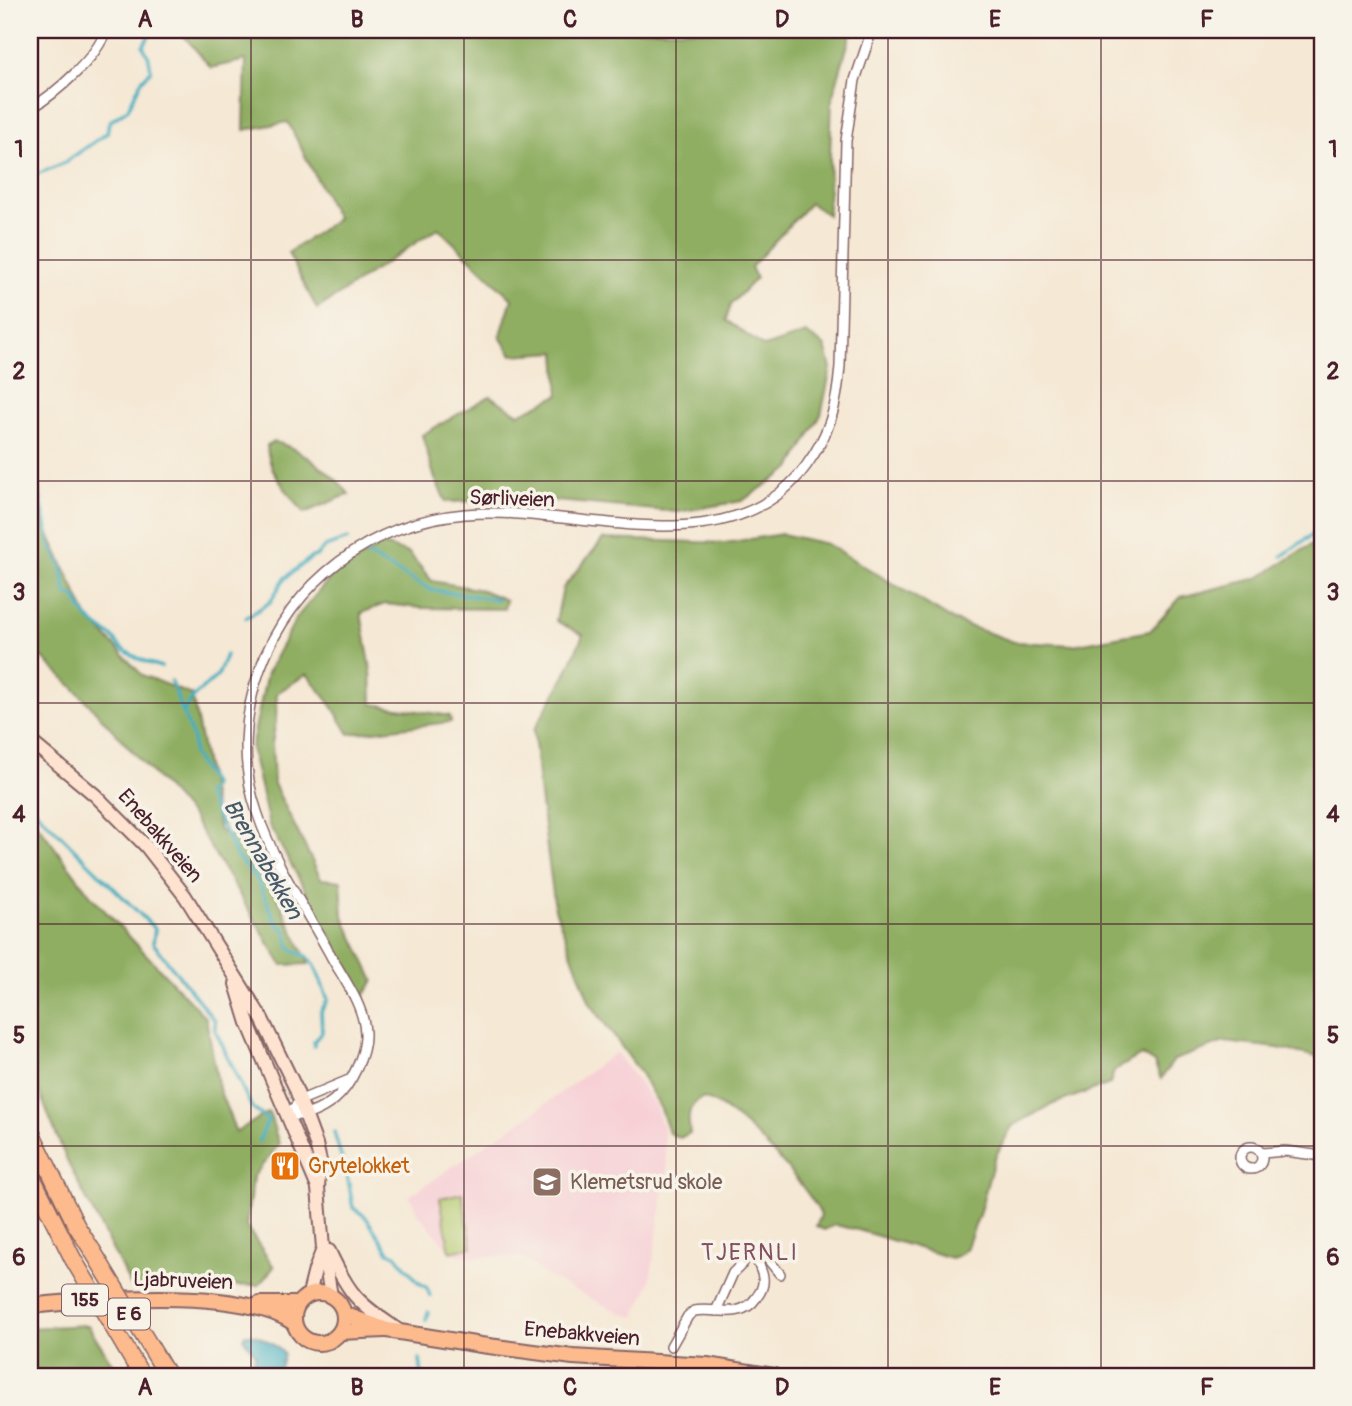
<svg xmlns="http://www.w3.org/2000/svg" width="1352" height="1406" font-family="Pangolin,sans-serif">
	<rect width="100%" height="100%" fill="#f7f3e8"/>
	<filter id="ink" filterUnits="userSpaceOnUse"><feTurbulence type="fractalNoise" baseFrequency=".0143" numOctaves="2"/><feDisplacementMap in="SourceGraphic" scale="14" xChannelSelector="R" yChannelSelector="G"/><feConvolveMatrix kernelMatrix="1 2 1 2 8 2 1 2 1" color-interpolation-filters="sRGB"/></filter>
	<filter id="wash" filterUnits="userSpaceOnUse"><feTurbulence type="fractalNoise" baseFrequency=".00686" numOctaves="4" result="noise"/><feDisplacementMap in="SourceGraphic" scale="28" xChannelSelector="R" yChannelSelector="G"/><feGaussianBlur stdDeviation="1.57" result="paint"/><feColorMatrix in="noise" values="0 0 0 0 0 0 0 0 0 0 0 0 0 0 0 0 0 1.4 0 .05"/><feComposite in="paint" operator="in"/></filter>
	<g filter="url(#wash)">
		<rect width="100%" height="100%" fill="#f5e8d4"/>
		<polygon fill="#f7cfd5" points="616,1052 654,1103 663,1127 667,1168 650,1282 635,1317 620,1313 548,1277 522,1257 461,1256 451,1252 419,1215 409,1196 537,1110"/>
		<polygon fill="#b4ca6f" stroke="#7f744d" stroke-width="2" points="462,1193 472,1247 450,1252 440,1198"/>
		<g fill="#8fae62" stroke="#6c6646" stroke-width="2">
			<polygon points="179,30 852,30 832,99 828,215 810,203 751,267 756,278 731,304 726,320 764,347 806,333 825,346 831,368 821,415 791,468 742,501 678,512 535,499 446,502 435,479 422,435 490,396 519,414 559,395 556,352 512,355 500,337 512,299 438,228 317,309 288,253 337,219 288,122 244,130 246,60 211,68"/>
			<path d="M 274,442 C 297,446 335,475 349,494 L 304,513 C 289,493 267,472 267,445 Z"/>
			<polygon points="30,458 44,524 87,616 142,675 192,695 219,831 252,845 309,964 282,965 191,815 73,687 30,646"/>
			<path d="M 782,534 L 827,544 L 955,621 L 1014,642 L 1073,645 L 1150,631 L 1181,597 L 1258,578 L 1322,538 L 1322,1058 L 1278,1048 L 1224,1042 L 1174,1060 L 1161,1079 L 1154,1063 L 1141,1055 L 1114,1071 L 1110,1084 L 1053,1104 L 1012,1126 L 994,1159 L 979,1215 L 966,1249 L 959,1255 L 951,1258 L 858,1230 L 835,1225 L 824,1230 L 816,1226 L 821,1215 C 807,1185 734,1104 702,1098 C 686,1107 688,1117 690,1133 L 680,1138 L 669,1133 L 661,1109 L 642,1075 L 590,1003 L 555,909 L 539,788 L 534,730 L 565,676 L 583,635 L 556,621 L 563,588 L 603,539 L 725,543 Z"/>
			<polygon points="383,545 409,553 432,581 482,590 506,600 504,609 422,608 385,604 361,613 371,670 372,704 450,716 451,722 349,734 332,706 307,674 277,693 276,721 272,743 274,784 321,879 341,881 343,916 374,981 364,996 269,825 251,748 267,673 297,617 336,571"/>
			<polygon points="30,814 91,896 206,1018 219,1089 236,1132 269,1112 279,1144 253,1177 246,1226 274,1267 259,1285 133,1290 67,1161 30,1069"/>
			<polygon points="88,1325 120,1376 30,1376 30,1328"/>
		</g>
		<path fill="#43aec1" stroke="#466676" stroke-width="2" d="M 245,1334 C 258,1333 276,1345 284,1354 L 280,1368 L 253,1374 L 250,1372 L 256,1354 L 243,1338 Z"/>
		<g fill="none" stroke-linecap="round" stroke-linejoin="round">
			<g stroke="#43aec1" stroke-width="3.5">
				<polyline points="30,177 64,163 107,133 109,122 128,109 142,80 151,71 149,58 143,46 153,30"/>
				<path d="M 30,469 L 38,487 L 50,544 L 62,567 L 66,593 L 76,598 C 81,615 96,626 110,635 C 115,638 117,644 121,648 C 132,656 147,663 161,667"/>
				<polyline points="367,555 431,590 497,599"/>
				<polyline points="1282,556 1322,528"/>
				<polyline points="246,618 270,602 285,578 312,557 316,556 325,547 348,539"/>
				<polyline points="171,681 193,739 193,754 212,784 212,788 206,793 237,857 257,879 275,921 286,931 289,945 294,951 307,956 315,966 328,1000 321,1011 322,1032 314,1041 314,1046"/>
				<polyline points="183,713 194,696 218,675 226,655"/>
				<polyline points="30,805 155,929 153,943 215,1021 215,1030 252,1108 268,1120 259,1141"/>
				<polyline points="334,1132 349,1184 353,1208 365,1216 389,1252 396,1255 418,1282 427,1288 430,1296"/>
				<polyline points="426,1320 428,1312"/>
				<polyline points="420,1359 422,1376"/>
			</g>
		</g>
	</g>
	<g filter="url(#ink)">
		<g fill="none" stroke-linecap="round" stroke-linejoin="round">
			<g stroke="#866566" stroke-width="12">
				<g id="minor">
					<path d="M 30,109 C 55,94 97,58 106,30"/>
					<path d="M 349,1080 L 301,1100 L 288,1114 C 305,1119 321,1110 334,1100 C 351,1086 366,1054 365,1033 C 364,1006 345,981 332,958 C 306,910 274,864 257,812 C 241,766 243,715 260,669 C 292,581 372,522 465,514 C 573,504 729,571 806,466 C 830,433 837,406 840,366 L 846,141 L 855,80 L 872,30"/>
					<circle cx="1251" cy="1158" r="11"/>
					<polyline points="1262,1153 1285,1151 1322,1156"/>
					<polyline points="716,1311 733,1273 743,1263"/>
					<path d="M 671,1346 L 688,1316 L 694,1311 C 715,1307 741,1320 756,1298 C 761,1292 764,1285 763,1278 C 762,1268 754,1261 759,1251 L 762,1252 L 780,1274"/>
				</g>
			</g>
			<g stroke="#866566" stroke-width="16">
				<g id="secondary">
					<polyline points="30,741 95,795 146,846 185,896 262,1019 295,1087 316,1144 320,1161 318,1188 323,1248 331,1296"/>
					<polyline points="236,984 248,1023 318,1188"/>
					<path d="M 329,1251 C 350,1296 357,1302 398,1330"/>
					<polyline points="309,1294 315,1270 323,1249"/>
				</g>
			</g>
			<g stroke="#866566" stroke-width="18">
				<g id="primary">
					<circle cx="319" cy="1318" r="25"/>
					<polyline points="259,1304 298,1304"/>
					<path d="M 30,1306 C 95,1299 239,1286 294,1323"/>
					<polyline points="344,1314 387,1330 481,1345 573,1357 707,1365 774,1376"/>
					<polyline points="340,1332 385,1330"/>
				</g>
			</g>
			<g stroke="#866566" stroke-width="19">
				<g id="motorway">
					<polyline points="30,1130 76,1225 92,1250"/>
					<polyline points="30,1173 73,1259"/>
				</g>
			</g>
			<use href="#minor" stroke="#fff" stroke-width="9"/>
			<use href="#secondary" stroke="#fee3d1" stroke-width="12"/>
			<use href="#primary" stroke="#fcba8d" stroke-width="14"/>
			<use href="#motorway" stroke="#fcba8d" stroke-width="16"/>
			<g stroke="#866566" stroke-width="19" stroke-linecap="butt">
				<g id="motorway-bridge">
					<polyline points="92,1250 168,1376"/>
					<polyline points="73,1259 142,1376"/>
				</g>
			</g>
			<use href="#motorway-bridge" stroke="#fcba8d" stroke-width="16"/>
		</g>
	</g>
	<path fill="none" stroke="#4a1f2b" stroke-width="2" stroke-opacity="0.55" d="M 251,30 L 251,1376M 464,30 L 464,1376M 676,30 L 676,1376M 888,30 L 888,1376M 1101,30 L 1101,1376M 30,260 L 1322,260M 30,481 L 1322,481M 30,703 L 1322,703M 30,924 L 1322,924M 30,1146 L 1322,1146"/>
	<defs>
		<g id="restaurant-square" transform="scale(1.575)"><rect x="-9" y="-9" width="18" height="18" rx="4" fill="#e8710a" stroke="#f7f3e8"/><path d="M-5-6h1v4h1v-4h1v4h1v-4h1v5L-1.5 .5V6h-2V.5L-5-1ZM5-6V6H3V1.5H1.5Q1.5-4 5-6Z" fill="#fff"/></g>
		<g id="school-square" transform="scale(1.575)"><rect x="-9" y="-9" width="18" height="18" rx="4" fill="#8d6e63" stroke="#f7f3e8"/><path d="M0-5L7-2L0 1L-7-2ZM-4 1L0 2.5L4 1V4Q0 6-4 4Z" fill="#fff"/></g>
	</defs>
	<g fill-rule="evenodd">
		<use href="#restaurant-square" x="285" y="1166"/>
		<use href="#school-square" x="547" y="1182"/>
	</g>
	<g text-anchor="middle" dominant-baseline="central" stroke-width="7" stroke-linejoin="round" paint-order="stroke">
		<g fill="#f7f3e8" stroke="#7e5f64" stroke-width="2">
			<rect x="62" y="1284.5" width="46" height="31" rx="5"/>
			<rect x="108" y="1298.5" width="42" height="31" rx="5"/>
		</g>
		<g font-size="19" font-weight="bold" fill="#4a1f2b">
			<text x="85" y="1300">155</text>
			<text x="129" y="1314">E 6</text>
		</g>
		<g font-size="21" fill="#4a1f2b" stroke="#f7f3e8">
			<text transform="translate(512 499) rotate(2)">Sørliveien</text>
			<text transform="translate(160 836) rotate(49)">Enebakkveien</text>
			<text transform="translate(183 1281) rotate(2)">Ljabruveien</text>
			<text transform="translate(582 1334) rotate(5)">Enebakkveien</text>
		</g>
		<g font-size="21" fill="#c56008" stroke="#f7f3e8" text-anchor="start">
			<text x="308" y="1166">Grytelokket</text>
		</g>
		<g font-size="21" fill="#785e54" stroke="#f7f3e8" text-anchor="start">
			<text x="570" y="1182">Klemetsrud skole</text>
		</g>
		<g font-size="23" font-style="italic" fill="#475867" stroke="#f7f3e8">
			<text transform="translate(263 859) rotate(60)">Brennabekken</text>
		</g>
		<g font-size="23" letter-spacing="2" fill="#835061" stroke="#f7f3e8">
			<text x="750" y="1252">TJERNLI</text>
		</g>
	</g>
	<rect width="1352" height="1406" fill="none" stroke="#f7f3e8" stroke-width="77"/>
	<rect x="38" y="38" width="1276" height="1330" fill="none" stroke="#4a1f2b" stroke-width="2.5"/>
	<g font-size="23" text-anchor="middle" font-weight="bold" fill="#4a1f2b">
		<text x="145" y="27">A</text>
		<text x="357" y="27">B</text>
		<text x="570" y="27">C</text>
		<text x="782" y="27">D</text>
		<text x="995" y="27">E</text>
		<text x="1207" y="27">F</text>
		<text x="19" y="157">1</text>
		<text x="1333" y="157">1</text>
		<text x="19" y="379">2</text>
		<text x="1333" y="379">2</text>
		<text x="19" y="600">3</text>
		<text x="1333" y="600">3</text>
		<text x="19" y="822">4</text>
		<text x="1333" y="822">4</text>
		<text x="19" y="1043">5</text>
		<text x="1333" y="1043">5</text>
		<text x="19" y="1265">6</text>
		<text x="1333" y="1265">6</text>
		<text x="145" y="1395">A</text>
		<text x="357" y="1395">B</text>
		<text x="570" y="1395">C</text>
		<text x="782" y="1395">D</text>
		<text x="995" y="1395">E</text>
		<text x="1207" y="1395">F</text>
	</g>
</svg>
